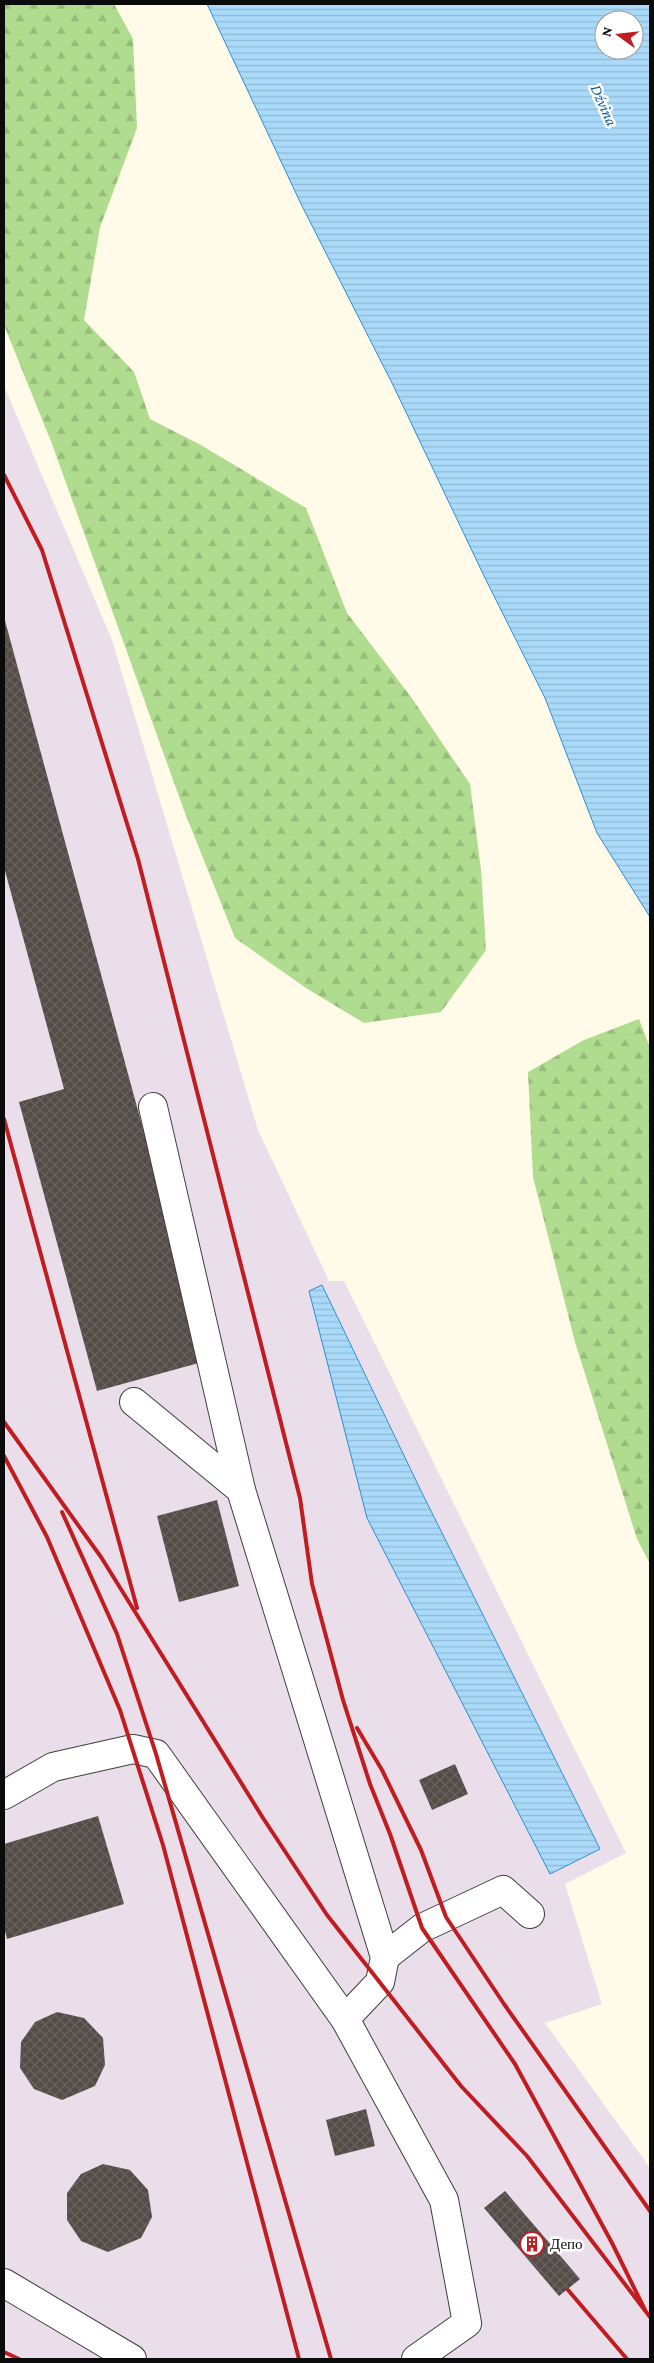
<svg xmlns="http://www.w3.org/2000/svg" width="654" height="2363" font-family="'Crimson Pro',serif">
	<defs>
		<pattern id="forest-firs" width="22" height="20" patternUnits="userSpaceOnUse" patternTransform="scale(1.25)"><rect width="22" height="20" fill="#b0dc8f"/><path d="M5 1l3.5 6h-7zM16 11l3.5 6h-7z" fill="#96bb7a"/></pattern>
		<pattern id="water-rules" width="6" height="5" patternUnits="userSpaceOnUse" patternTransform="scale(1.25)"><rect width="6" height="5" fill="#aadaf9"/><path d="M0 2.5h6" fill="none" stroke="#91bad4"/></pattern>
		<pattern id="building-cross-hatch" width="8" height="8" patternUnits="userSpaceOnUse" patternTransform="scale(1.25)"><rect width="8" height="8" fill="#544c47"/><path d="M0 0l8 8M0 8l8-8" fill="none" stroke="#68615d"/></pattern>
	</defs>
	<rect width="100%" height="100%" fill="#fffbe8"/>
	<polygon fill="#eadeeb" points="4,386 112,640 258,1130 329,1281 344,1281 626,1853 565,1884 602,2004 545,2023 650,2168 650,2359 4,2359"/>
	<g fill="url(#forest-firs)">
		<polygon points="4,4 114,4 133,39 137,128 100,227 84,320 134,372 150,419 199,444 306,508 347,613 411,697 470,784 481,870 486,950 441,1012 364,1023 306,988 235,938 185,813 52,444 4,325"/>
		<polygon points="639,1019 650,1048 650,1564 637,1539 575,1342 533,1177 528,1072 584,1040"/>
	</g>
	<g fill="url(#water-rules)" stroke="#2d8dd4" fill-rule="evenodd">
		<path d="M 207,4 L 650,4 L 650,917 L 597,833 L 545,698 L 485,578 L 393,385 L 301,204 ZM 604,20 L 634,20 L 634,50 L 604,50 Z"/>
		<polygon points="322,1285 422,1493 600,1849 550,1874 367,1518 309,1291"/>
	</g>
	<g fill="url(#building-cross-hatch)">
		<polygon points="4,617 206,1361 97,1391 19,1102 64,1089 4,867"/>
		<polygon points="217,1500 239,1586 179,1602 157,1516"/>
		<polygon points="455,1764 468,1794 432,1810 419,1780"/>
		<polygon points="98,1816 124,1904 7,1939 4,1927 4,1844"/>
		<polygon points="57,2012 84,2018 103,2038 105,2065 95,2086 62,2100 34,2089 20,2068 21,2042 35,2022"/>
		<polygon points="366,2109 375,2146 335,2156 326,2120"/>
		<polygon points="103,2164 130,2170 148,2190 152,2217 141,2238 108,2252 81,2241 67,2220 67,2193 81,2174"/>
		<polygon points="505,2191 580,2279 559,2296 484,2208"/>
	</g>
	<g fill="none" stroke-linecap="round" stroke-linejoin="round">
		<g stroke="#3e3e3e" stroke-width="30">
			<g id="minor">
				<polyline points="153,1107 241,1490"/>
				<polyline points="134,1402 241,1490 385,1957 380,1982 345,2019"/>
				<polyline points="4,1795 53,1767 133,1749 156,1754 345,2019 444,2200 467,2323 416,2359"/>
				<polyline points="385,1957 422,1928 503,1890 530,1914"/>
				<polyline points="4,2283 132,2359"/>
			</g>
		</g>
		<use href="#minor" stroke="#fff" stroke-width="28"/>
		<g stroke="#c11c20" stroke-width="4">
			<polyline points="4,475 42,550 138,859 300,1498 312,1584 343,1700 370,1784 390,1834 422,1928 515,2064 612,2243 645,2310"/>
			<polyline points="4,1119 137,1608"/>
			<polyline points="4,1422 101,1557 263,1818 327,1915 461,2086 527,2156 650,2317"/>
			<polyline points="4,1456 47,1537 120,1710 163,1845 299,2359"/>
			<polyline points="62,1512 117,1634 156,1754 331,2359"/>
			<polyline points="357,1728 382,1770 421,1850 446,1917 504,2004 650,2211"/>
			<polyline points="568,2290 627,2359"/>
			<polyline points="4,2352 19,2359"/>
		</g>
	</g>
	<defs>
		<g id="building-ring" transform="scale(1.25)"><circle r="9.5" fill="#fff" stroke="#c11c20" stroke-width="1.5"/><path d="M-4-6H4V6H1V3H-1V6H-4ZM-2.5-4.3h1.7v1.8h-1.7ZM.8-4.3h1.7v1.8H.8ZM-2.5-1h1.7V.8h-1.7ZM.8-1h1.7V.8H.8Z" fill="#c11c20"/></g>
	</defs>
	<g fill-rule="evenodd">
		<use href="#building-ring" x="532" y="2244"/>
	</g>
	<g text-anchor="middle" dominant-baseline="central" stroke-width="5" stroke-linejoin="round" paint-order="stroke">
		<g font-size="15" fill="#0b0b0b" stroke="#fff" text-anchor="start">
			<text x="550" y="2244">Депо</text>
		</g>
		<g font-size="16" font-style="italic" fill="#0f5ea2" stroke="#fff">
			<text transform="translate(604 105) rotate(66)">Dźvina</text>
		</g>
	</g>
	<rect width="654" height="2363" fill="none" stroke="#0b0b0b" stroke-width="10"/>
	<g transform="translate(619 35) rotate(285)"><circle r="24" fill="#ffffff" stroke="#9d9d9d"/>
	<path d="M0-4L9 19L0 12L-9 19Z" fill="#c11c20"/>
	<text y="-8" font-size="14" font-weight="bold" text-anchor="middle" fill="#0b0b0b">N</text>
	</g>
</svg>
